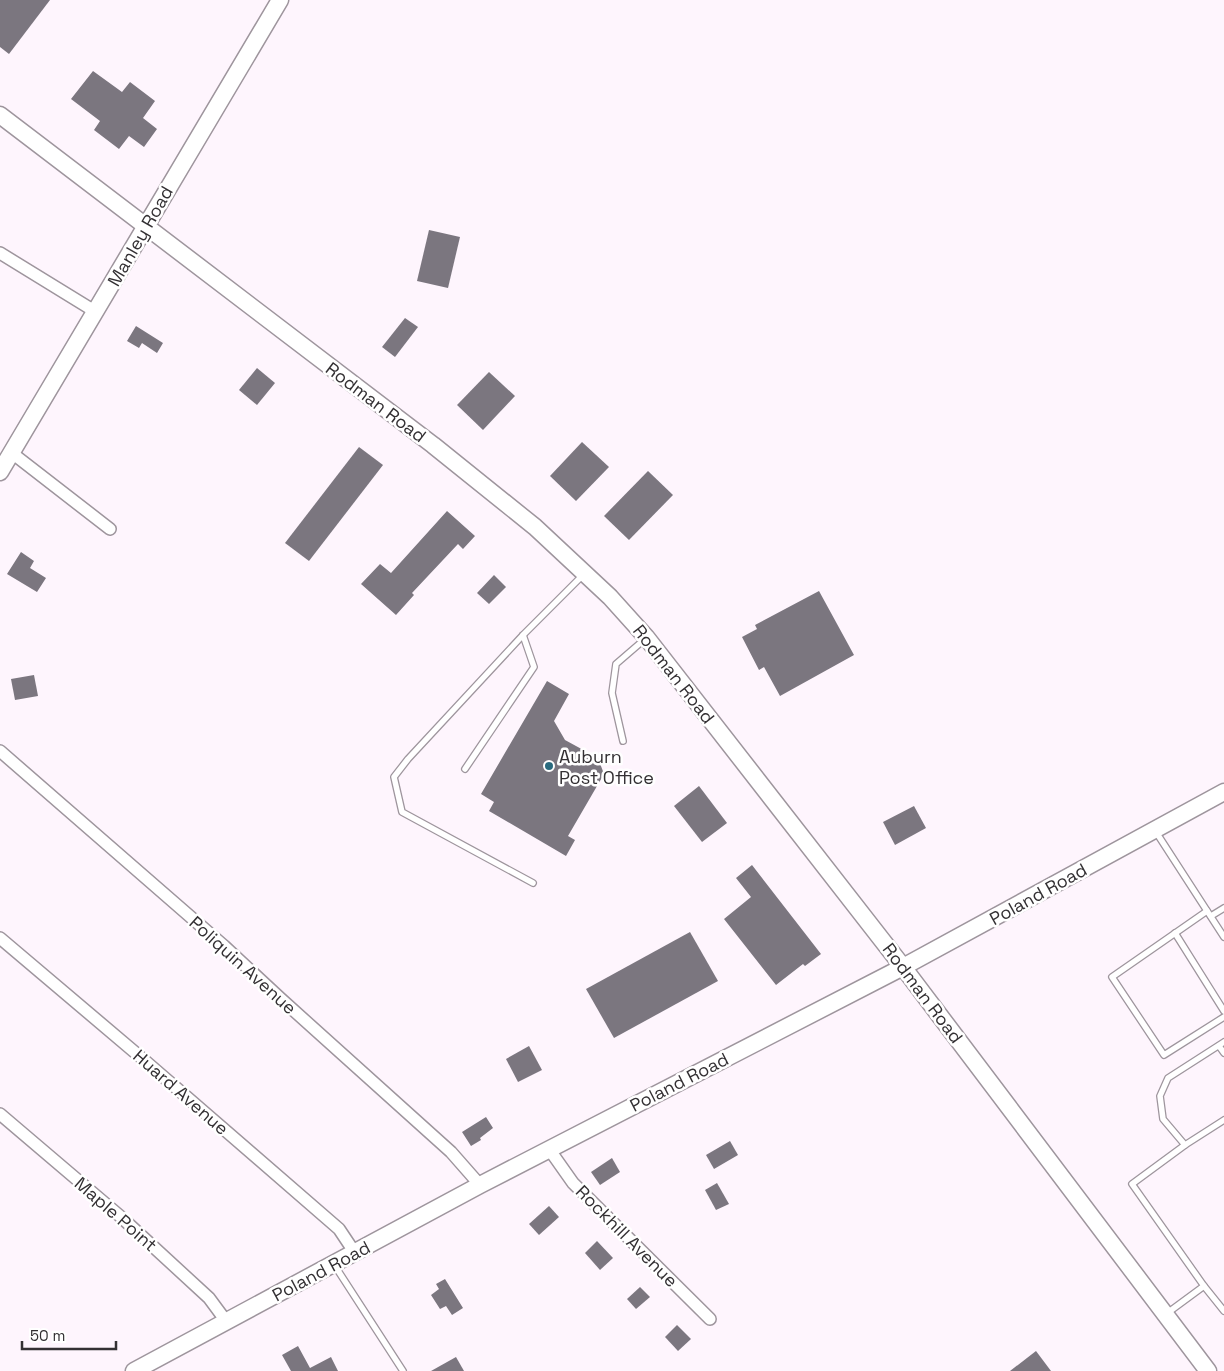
<svg xmlns="http://www.w3.org/2000/svg" width="1224" height="1371" font-family="'Space Grotesk',sans-serif">
	<rect width="100%" height="100%" fill="#fef5fd"/>
	<g fill="#7b767f">
		<polygon points="0,0 50,0 9,54 0,47"/>
		<polygon points="93,71 122,92 130,82 155,101 143,118 157,129 144,147 129,136 119,149 94,130 100,121 71,99"/>
		<polygon points="429,230 460,237 448,288 417,281"/>
		<polygon points="405,318 418,327 395,357 382,347"/>
		<polygon points="136,326 163,343 157,353 142,343 139,348 127,341"/>
		<polygon points="257,368 275,383 257,405 239,390"/>
		<polygon points="489,372 515,396 483,430 457,405"/>
		<polygon points="582,442 609,467 576,501 550,476"/>
		<polygon points="359,447 383,465 309,561 285,543"/>
		<polygon points="648,471 673,495 629,540 604,516"/>
		<polygon points="447,511 475,536 463,549 458,544 412,593 414,595 396,615 361,584 380,564 391,573"/>
		<polygon points="21,552 34,561 30,568 46,578 37,592 7,574"/>
		<polygon points="494,575 506,587 489,604 477,593"/>
		<polygon points="819,591 854,655 780,696 764,667 759,670 742,637 757,629 755,625"/>
		<polygon points="34,675 38,696 15,700 11,679"/>
		<polygon points="547,681 569,694 554,721 565,740 598,758 604,774 568,836 575,840 566,856 489,811 494,802 481,794"/>
		<polygon points="699,786 727,823 702,842 674,806"/>
		<polygon points="914,806 926,828 895,845 883,822"/>
		<polygon points="752,865 821,954 805,966 803,964 776,985 724,919 751,897 736,878"/>
		<polygon points="690,932 718,981 614,1038 586,989"/>
		<polygon points="529,1046 542,1070 518,1082 506,1059"/>
		<polygon points="486,1117 493,1128 480,1138 481,1140 471,1146 462,1132"/>
		<polygon points="730,1141 738,1155 714,1169 706,1155"/>
		<polygon points="612,1158 620,1172 600,1185 591,1172"/>
		<polygon points="717,1183 729,1204 716,1210 705,1190"/>
		<polygon points="549,1206 559,1217 539,1235 529,1224"/>
		<polygon points="597,1241 613,1258 600,1270 585,1253"/>
		<polygon points="445,1279 463,1308 452,1315 446,1306 440,1309 431,1295 439,1289 436,1284"/>
		<polygon points="640,1287 650,1297 636,1309 627,1299"/>
		<polygon points="677,1325 691,1339 678,1351 665,1337"/>
		<polygon points="298,1346 310,1368 331,1357 338,1371 291,1371 282,1355"/>
		<polygon points="1036,1351 1051,1371 1010,1371"/>
		<polygon points="456,1357 464,1371 431,1371"/>
	</g>
	<g fill="none" stroke-linecap="round" stroke-linejoin="round">
		<g stroke="#9e959d" stroke-width="8">
			<g id="lane">
				<polyline points="623,741 612,693 616,664 645,639"/>
				<polyline points="465,769 534,667 523,635"/>
				<polyline points="1156,832 1224,937"/>
				<polyline points="533,883 402,812 394,777 408,759 523,635 584,574"/>
				<polyline points="1207,911 1112,977 1164,1055 1224,1017"/>
				<polyline points="1211,916 1224,908"/>
				<polyline points="1175,933 1224,1011"/>
				<polyline points="1224,1042 1168,1078 1160,1096 1163,1119 1185,1145 1224,1120"/>
				<polyline points="1219,1046 1224,1053"/>
				<polyline points="335,1266 403,1371"/>
				<polyline points="1204,1286 1224,1311"/>
				<polyline points="1166,1314 1204,1286 1132,1184 1185,1145"/>
			</g>
		</g>
		<g stroke="#9e959d" stroke-width="14">
			<g id="street">
				<polyline points="0,253 96,312"/>
				<polyline points="12,453 110,529"/>
				<polyline points="0,751 224,946 281,999 451,1152 480,1185"/>
				<polyline points="0,938 144,1060 339,1229 355,1253"/>
				<polyline points="0,1114 121,1217 209,1298 226,1321"/>
				<polyline points="549,1149 573,1183 710,1319"/>
			</g>
		</g>
		<g stroke="#9e959d" stroke-width="19">
			<g id="secondary">
				<polyline points="0,115 433,445 535,527 610,597 646,637 903,967 1208,1371"/>
				<polyline points="0,472 280,0"/>
				<polyline points="134,1371 480,1185 903,967 1224,792"/>
			</g>
		</g>
		<use href="#lane" stroke="#fff" stroke-width="5.5"/>
		<use href="#street" stroke="#fff" stroke-width="11"/>
		<use href="#secondary" stroke="#fff" stroke-width="16"/>
	</g>
	<circle fill="#296a7e" stroke="#fff" stroke-width="2" cx="549" cy="766" r="5"/>
	<g text-anchor="middle" dominant-baseline="central" stroke-width="5" stroke-linejoin="round" paint-order="stroke">
		<g font-size="18" fill="#333033" stroke="#fff">
			<text transform="translate(140 236) rotate(-60)">Manley Road</text>
			<text transform="translate(376 402) rotate(37)">Rodman Road</text>
			<text transform="translate(674 674) rotate(52)">Rodman Road</text>
			<text transform="translate(1038 894) rotate(-29)">Poland Road</text>
			<text transform="translate(243 965) rotate(42)">Poliquin Avenue</text>
			<text transform="translate(923 993) rotate(53)">Rodman Road</text>
			<text transform="translate(679 1082) rotate(-27)">Poland Road</text>
			<text transform="translate(181 1092) rotate(41)">Huard Avenue</text>
			<text transform="translate(116 1214) rotate(41)">Maple Point</text>
			<text transform="translate(627 1236) rotate(45)">Rockhill Avenue</text>
			<text transform="translate(321 1271) rotate(-28)">Poland Road</text>
		</g>
		<g font-size="18" fill="#333033" stroke="#fff" text-anchor="start">
			<text x="559" y="756">Auburn<tspan x="559" dy="21">Post Office</tspan></text>
		</g>
	</g>
	<path d="M22 1341v8h94v-8" fill="none" stroke="#333033" stroke-width="2.5"/>
	<text x="30" y="1341" font-size="15" fill="#333033" stroke="#ffffff" stroke-width="4" paint-order="stroke">50 m</text>
</svg>
